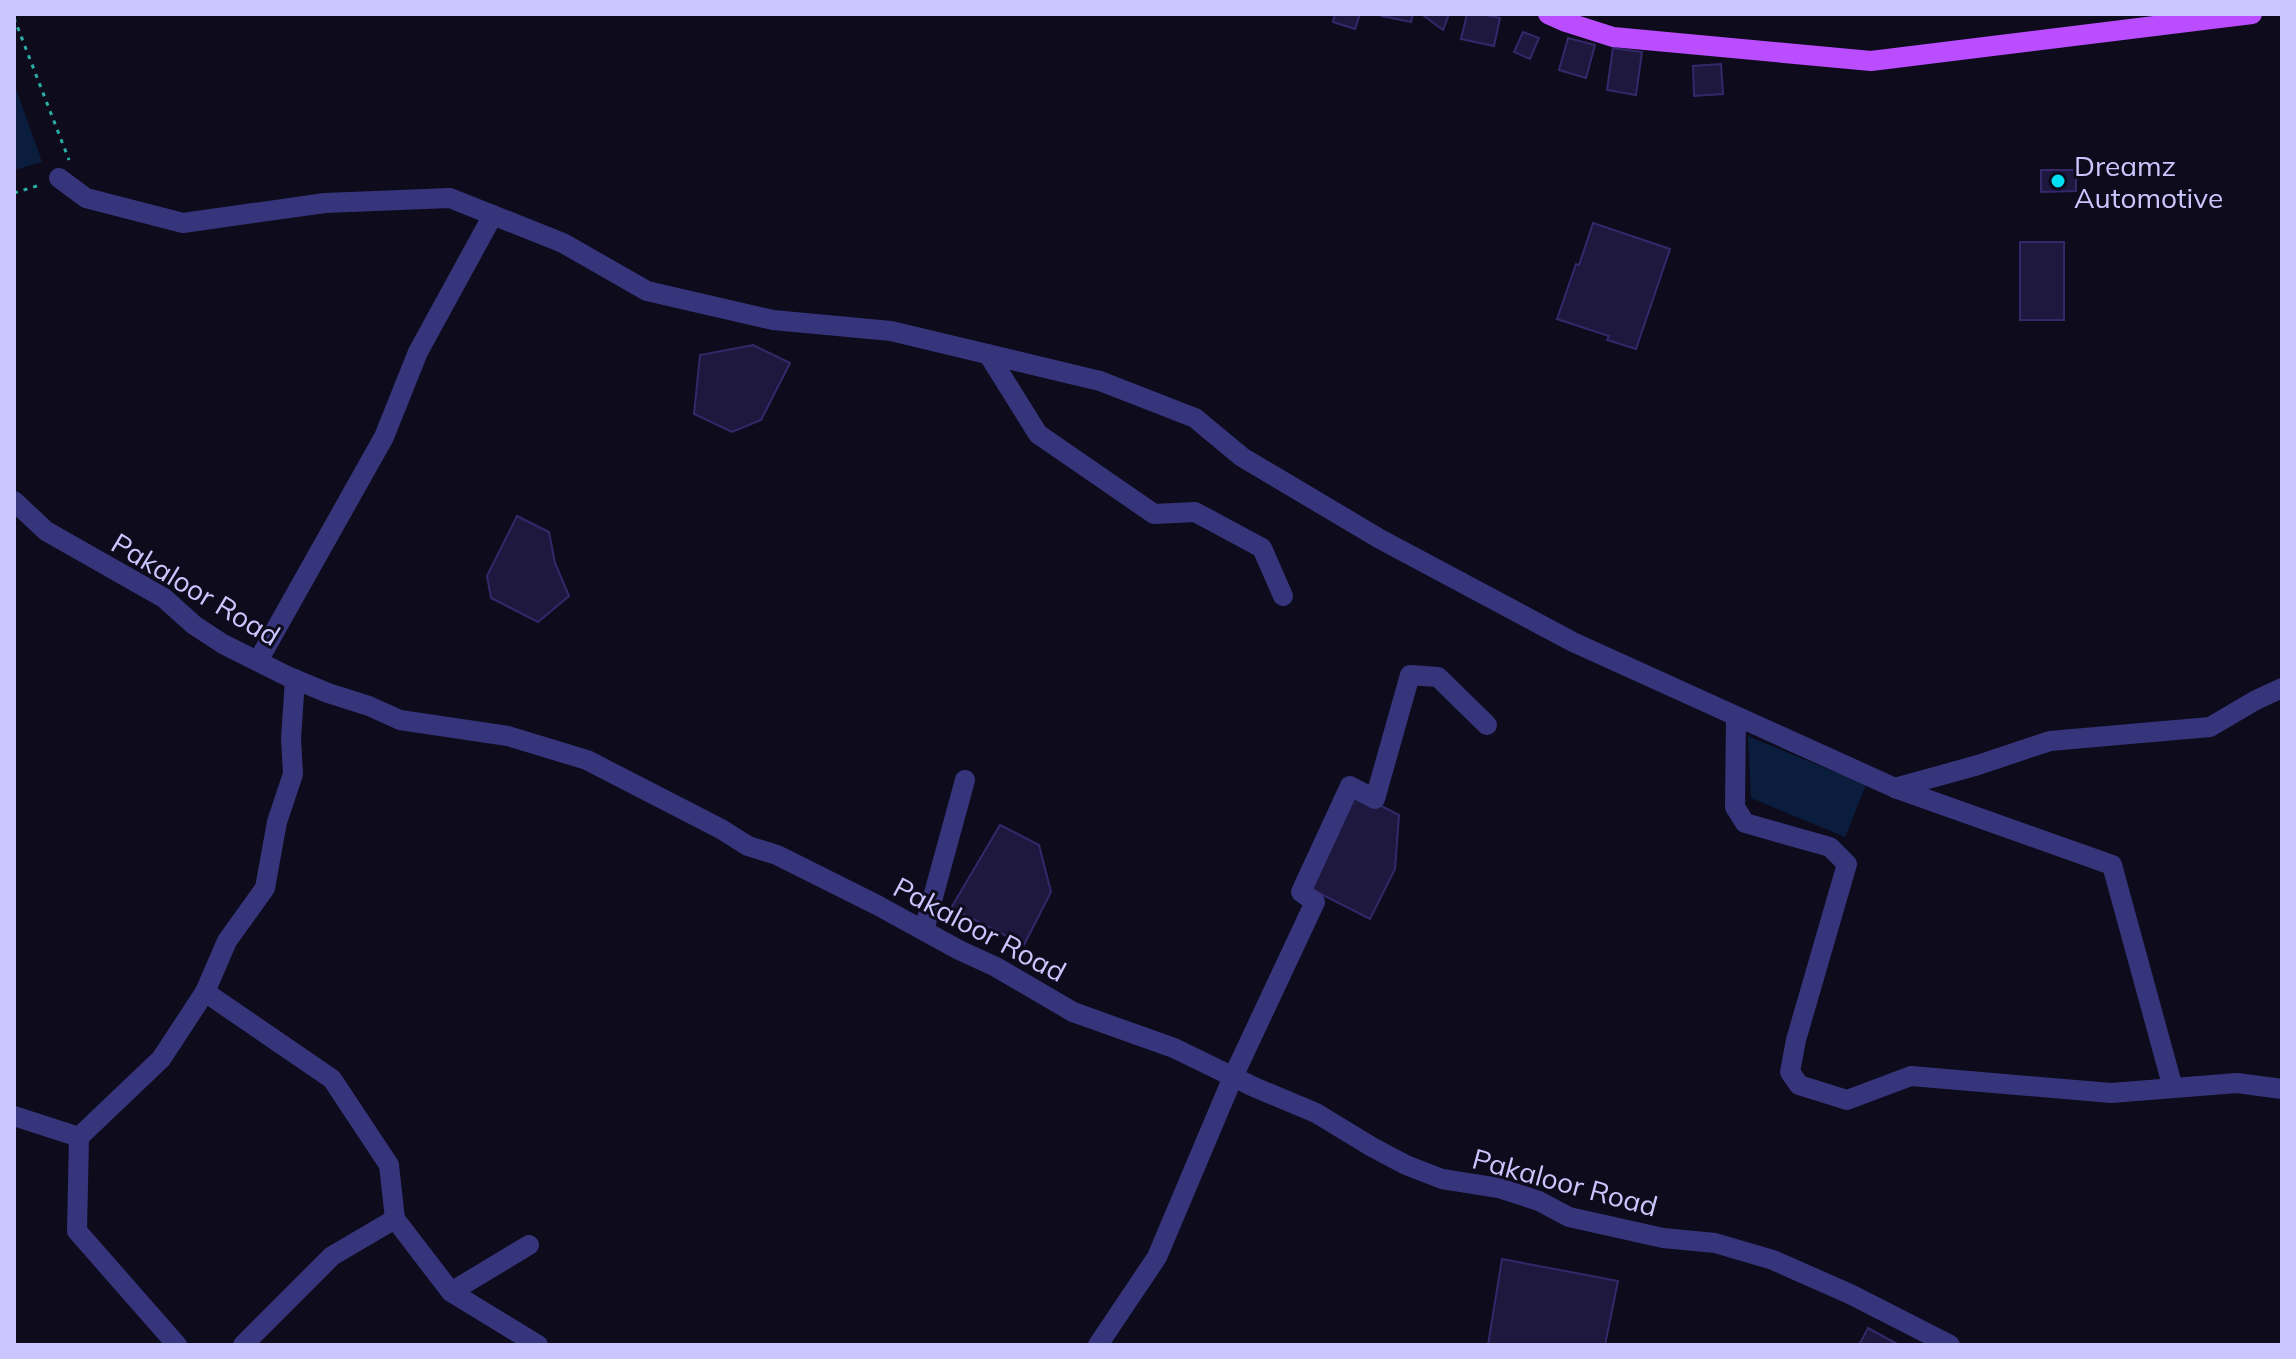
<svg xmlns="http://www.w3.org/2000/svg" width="2296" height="1359" font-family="Mulish,sans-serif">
	<rect width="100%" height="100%" fill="#0e0b1c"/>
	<g fill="#0a1d3d">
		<polygon points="14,83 42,162 14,170"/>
		<polygon points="1748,736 1866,785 1845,837 1751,798"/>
	</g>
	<g fill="#1e173e" stroke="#34286a" stroke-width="2">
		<polygon points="1335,14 1360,14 1355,29 1333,22"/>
		<polygon points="1383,14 1413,14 1411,22 1382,16"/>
		<polygon points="1425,14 1449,14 1443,30 1424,16"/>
		<polygon points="1467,14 1481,14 1500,18 1494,46 1461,39"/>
		<polygon points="1523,32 1539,38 1530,59 1514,52"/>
		<polygon points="1568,38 1595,45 1586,78 1559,70"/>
		<polygon points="1613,48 1642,52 1636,95 1607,90"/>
		<polygon points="1721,64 1723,94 1694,96 1693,66"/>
		<polygon points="2041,170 2076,170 2076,191 2041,192"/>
		<polygon points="1593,223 1670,249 1636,349 1607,340 1609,336 1557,319 1576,264 1579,265"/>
		<rect x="2020" y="242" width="44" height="78"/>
		<polygon points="753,345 790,363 761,420 732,432 694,414 700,355"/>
		<polygon points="517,516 549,532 555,563 569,596 538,622 491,598 487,576"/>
		<polygon points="1349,789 1399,815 1395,869 1370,919 1307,887"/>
		<polygon points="1000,825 1039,845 1051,892 1024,945 951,908"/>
		<polygon points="1502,1259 1618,1281 1605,1345 1488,1345"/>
		<polygon points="1868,1328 1899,1345 1859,1345"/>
	</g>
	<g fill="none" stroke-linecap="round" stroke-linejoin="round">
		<g stroke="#2bafa4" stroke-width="3" stroke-dasharray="4 6" stroke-linecap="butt">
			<polyline points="14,18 69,160"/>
			<polyline points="14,193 40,185"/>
		</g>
		<g stroke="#36357c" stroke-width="20">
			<polyline points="59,178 86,198 183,223 325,203 450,198 563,243 647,291 773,320 891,331 1100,381 1195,418 1242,457 1380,539 1573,642 1895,788 1978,765 2050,741 2210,727 2256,700 2282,688"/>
			<polyline points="988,354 1038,434 1154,514 1195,512 1262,548 1283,596"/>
			<polyline points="14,501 46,531 164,598 194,625 223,644 287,676 328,693 369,706 400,720 508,736 587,760 721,829 748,846 777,855 877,905 959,950 996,967 1073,1012 1174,1048 1254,1087 1316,1113 1372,1147 1406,1165 1442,1179 1499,1188 1539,1201 1569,1217 1663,1238 1715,1243 1773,1260 1850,1294 1950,1345"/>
			<polyline points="258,661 384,437 418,352 493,215"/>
			<polyline points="1736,717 1735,807 1745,823 1830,847 1847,864 1796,1040 1790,1072 1799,1085 1847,1100 1911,1076 2111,1093 2237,1083 2282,1089"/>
			<polyline points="1895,788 2112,865 2173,1088"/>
			<polyline points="924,930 965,780"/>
			<polyline points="205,992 332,1079 389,1165 395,1219"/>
			<polyline points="14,1116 79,1137"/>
			<polyline points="451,1292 538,1345"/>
			<polyline points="177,1345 77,1231 79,1137 161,1059 205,992 227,941 265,888 277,822 293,774 291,739 295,679"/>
			<polyline points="243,1345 332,1256 395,1219 451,1292 529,1245"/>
			<polyline points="1098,1345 1157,1257 1233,1077 1315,902 1301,892 1350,786 1375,799 1410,675 1438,677 1487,725"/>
		</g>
		<polyline stroke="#b94dff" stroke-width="20" points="1548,14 1566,22 1613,37 1871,61 2252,14"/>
	</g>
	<circle fill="#00def1" stroke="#0e0b1c" stroke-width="3" cx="2058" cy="181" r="8"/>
	<g text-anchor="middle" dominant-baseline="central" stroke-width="6" stroke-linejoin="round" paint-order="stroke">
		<g font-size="28" fill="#ccc6ff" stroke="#0e0b1c" text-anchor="start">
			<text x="2074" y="165">Dreamz<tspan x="2074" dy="32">Automotive</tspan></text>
		</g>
		<g font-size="28" fill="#ccc6ff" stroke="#0e0b1c">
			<text transform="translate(196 589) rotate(31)">Pakaloor Road</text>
			<text transform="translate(980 929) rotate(28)">Pakaloor Road</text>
			<text transform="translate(1565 1182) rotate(15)">Pakaloor Road</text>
		</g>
	</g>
	<rect width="2296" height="1359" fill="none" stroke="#ccc6ff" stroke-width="32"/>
</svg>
